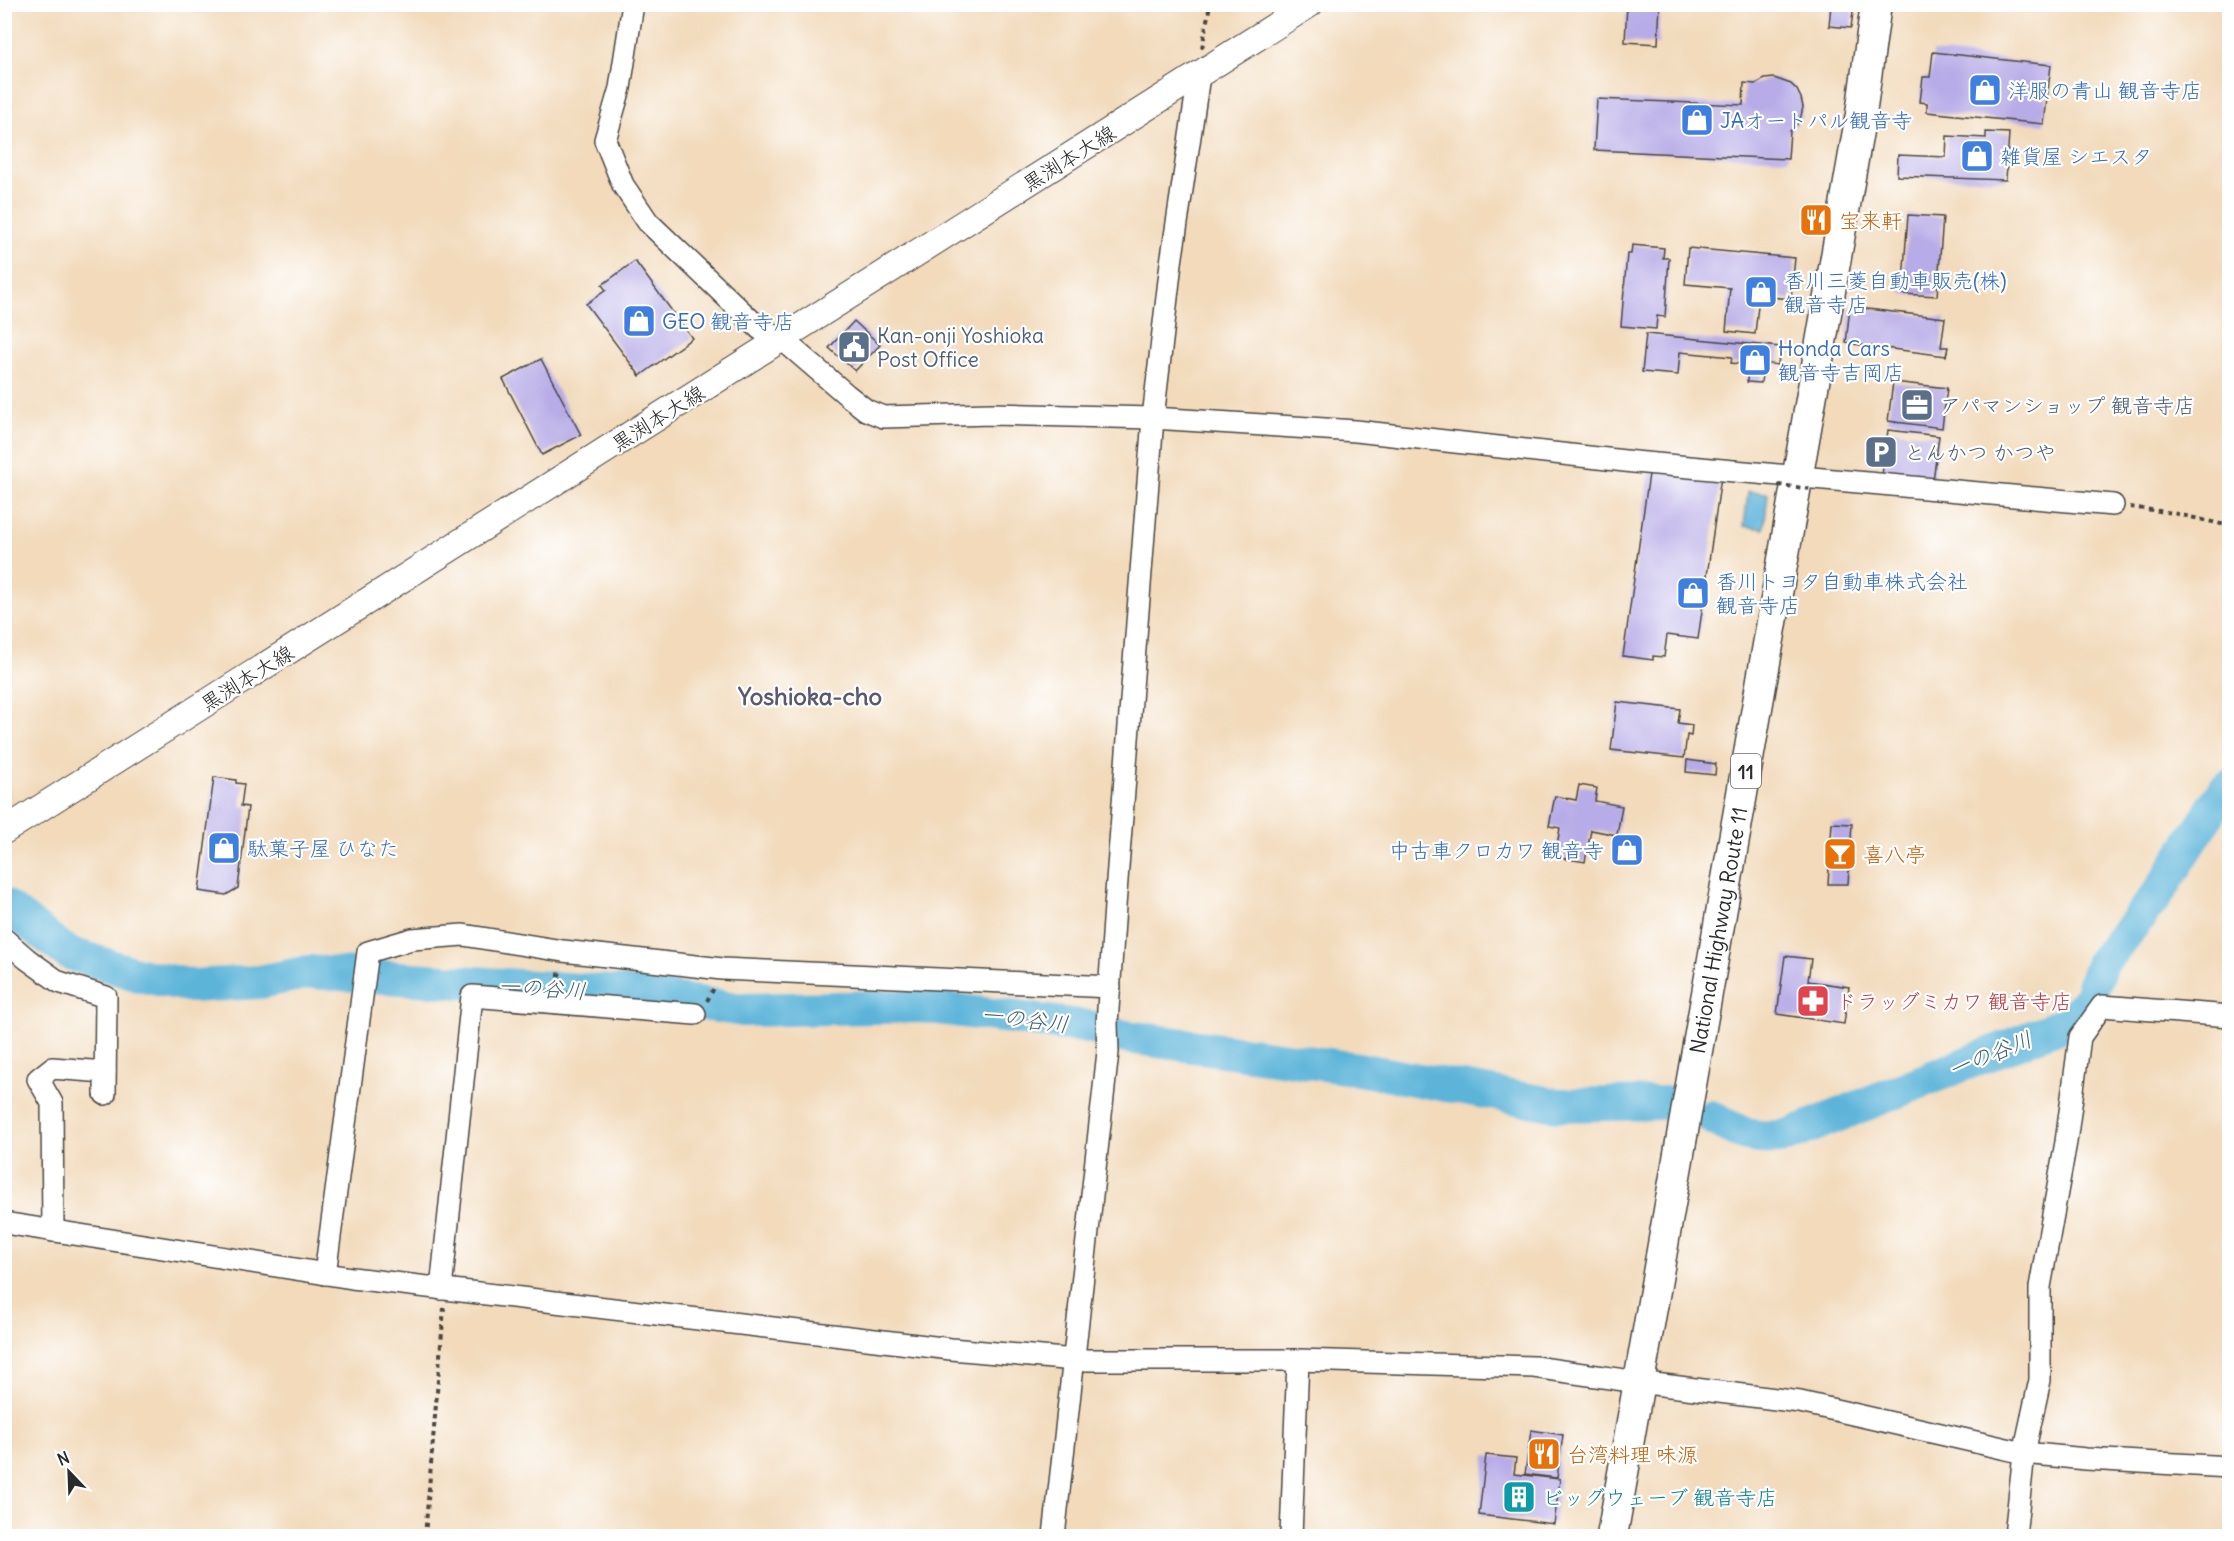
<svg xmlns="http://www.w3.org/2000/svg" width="2234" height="1541" font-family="Delius,'Klee One',sans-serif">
	<rect width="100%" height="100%" fill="#fff"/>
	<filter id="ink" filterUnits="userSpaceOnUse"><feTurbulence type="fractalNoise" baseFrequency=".0167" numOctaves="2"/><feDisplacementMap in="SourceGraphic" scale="12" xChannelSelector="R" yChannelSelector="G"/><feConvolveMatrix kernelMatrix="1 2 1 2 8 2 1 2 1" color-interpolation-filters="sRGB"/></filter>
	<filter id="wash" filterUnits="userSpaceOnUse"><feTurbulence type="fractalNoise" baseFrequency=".008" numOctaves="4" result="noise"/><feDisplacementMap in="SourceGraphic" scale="24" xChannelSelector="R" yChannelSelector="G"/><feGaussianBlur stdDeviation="1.35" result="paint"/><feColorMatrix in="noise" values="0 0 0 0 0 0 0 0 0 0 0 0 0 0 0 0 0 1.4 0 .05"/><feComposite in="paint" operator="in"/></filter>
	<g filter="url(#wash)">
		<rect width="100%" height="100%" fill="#f2dabb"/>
		<polygon fill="#5cb4d9" stroke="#447082" stroke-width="1.5" points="1748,492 1768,493 1764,529 1744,526"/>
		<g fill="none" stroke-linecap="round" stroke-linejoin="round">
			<g stroke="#5cb4d9" stroke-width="34">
				<polyline points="4,905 68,953 139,975 192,986 260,982 309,972 640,994 743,1010 920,1006 1098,1028"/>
				<polyline points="1120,1036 1358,1069 1557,1105 1665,1103"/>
				<path d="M 1711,1117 C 1741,1133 1752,1141 1787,1136 L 2071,1021 L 2089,998 L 2101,964 L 2158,894 L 2224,790 L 2230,786"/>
			</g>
		</g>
		<g id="blocks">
			<g fill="#b7ace7">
				<polygon points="1627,4 1660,4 1658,44 1625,42"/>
				<polygon points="1831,4 1854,4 1851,28 1829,26"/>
				<polygon points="1933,52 2051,65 2044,124 1927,112 1927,103 1920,102 1923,77 1930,77"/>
				<polygon points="1774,78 1791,84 1797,90 1801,98 1803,107 1801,116 1797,124 1790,131 1788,159 1594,150 1597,99 1743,105 1744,83 1756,84 1765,79"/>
				<polygon points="1986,132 2009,133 2006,180 1897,176 1898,155 1946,157 1947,136 1986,138"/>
				<polygon points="1810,210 1825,212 1822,231 1817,231 1816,234 1810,234 1811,227 1808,227"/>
				<polygon points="1908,215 1943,217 1937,296 1902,294"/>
				<polygon points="1632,245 1664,248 1663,258 1669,258 1665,317 1657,316 1656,329 1621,326 1627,254 1631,254"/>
				<polygon points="1688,248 1795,258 1791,299 1759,296 1755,334 1726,331 1730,288 1685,284"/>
				<polygon points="635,261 692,338 640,376 586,304 606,290 602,285"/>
				<polygon points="1850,307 1945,318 1941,347 1948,347 1946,356 1846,343"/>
				<polygon points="854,321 880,345 855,371 829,348"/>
				<polygon points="1646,334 1780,347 1778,365 1763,363 1761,383 1747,382 1748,365 1731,363 1732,357 1680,352 1678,375 1642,372"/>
				<polygon points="541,359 581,435 542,455 503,379"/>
				<polygon points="1893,382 1947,388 1942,428 1888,421"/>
				<polygon points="1888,430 1939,436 1933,481 1882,475"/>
				<polygon points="1650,467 1721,477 1698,639 1667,635 1664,657 1653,656 1653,660 1623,656"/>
				<polygon points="1617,702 1680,709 1678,723 1692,725 1691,736 1687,735 1684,758 1611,750"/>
				<polygon points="1687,760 1716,764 1715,775 1686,772"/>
				<polygon points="214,777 236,780 236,783 244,784 241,806 248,807 238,888 226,895 199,891"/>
				<polygon points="1579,785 1597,788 1595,801 1622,806 1617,835 1591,830 1585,862 1555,857 1560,828 1549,826 1555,796 1576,800"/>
				<polygon points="1832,823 1852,824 1848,884 1828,884"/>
				<polygon points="1785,956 1811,959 1808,981 1849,987 1844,1024 1777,1014"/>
				<polygon points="1531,1430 1563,1435 1557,1478 1525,1474"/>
				<polygon points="1486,1455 1516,1458 1514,1474 1560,1479 1554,1524 1479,1515"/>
			</g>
		</g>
	</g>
	<g filter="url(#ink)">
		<use href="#blocks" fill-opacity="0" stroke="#494541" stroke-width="1.5"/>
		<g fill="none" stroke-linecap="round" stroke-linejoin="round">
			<g stroke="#494541" stroke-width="24">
				<g id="minor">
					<polyline points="633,4 620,88 605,140 623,185 648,222 760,329 783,340 847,395 866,410 883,417 991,414 1153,418 1356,431 1634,462 2113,505"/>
					<polyline points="4,939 27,959 59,982 106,997 105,1094"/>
					<polyline points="4,1223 352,1278 951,1349 1075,1360 1298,1360 1534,1367 1638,1382 1800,1402 2024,1453 2086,1459 2230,1467"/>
					<polyline points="53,1231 52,1103 38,1079 52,1068 105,1072"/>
					<polyline points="325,1274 368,952 412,939 463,935 563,951 722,969 1110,987"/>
					<polyline points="441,1289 472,996 695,1014"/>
					<polyline points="1054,1536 1108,1052 1107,1024 1115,906 1153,418 1171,263 1199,76"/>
					<polyline points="1291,1536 1298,1360"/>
					<polyline points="2015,1536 2024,1453 2040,1380 2040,1287 2066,1142 2080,1037 2102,1006 2230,1016"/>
				</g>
			</g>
			<g stroke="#494541" stroke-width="28">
				<polyline id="major" points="4,831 1310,4"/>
			</g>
			<g stroke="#494541" stroke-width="33">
				<g id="highway">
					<path id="s1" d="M 1612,1536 L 1861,114 L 1876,4"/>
				</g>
			</g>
			<g stroke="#494541" stroke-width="4" stroke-dasharray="4.5 4.5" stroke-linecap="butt">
				<polyline points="1202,48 1210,4"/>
				<polyline points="2130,507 2173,513 2230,526"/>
				<polyline points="557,986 560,970"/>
				<polyline points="707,1001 715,986"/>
				<polyline points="425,1536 444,1308"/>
			</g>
			<use href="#minor" stroke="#fff" stroke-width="21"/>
			<use href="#major" stroke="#fff" stroke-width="26"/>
			<use href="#highway" stroke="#fff" stroke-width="30"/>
			<polyline stroke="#494541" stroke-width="4" stroke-dasharray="4.5 4.5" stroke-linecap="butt" points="1778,485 1812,489"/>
		</g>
	</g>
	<defs>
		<g id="shop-square" transform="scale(1.725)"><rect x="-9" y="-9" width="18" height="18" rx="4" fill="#3f7fe0" stroke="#fff"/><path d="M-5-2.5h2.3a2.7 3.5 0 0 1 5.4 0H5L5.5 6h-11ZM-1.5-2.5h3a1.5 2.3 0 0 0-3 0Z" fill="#fff"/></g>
		<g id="restaurant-square" transform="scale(1.725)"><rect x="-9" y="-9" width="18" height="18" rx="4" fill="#e8710a" stroke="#fff"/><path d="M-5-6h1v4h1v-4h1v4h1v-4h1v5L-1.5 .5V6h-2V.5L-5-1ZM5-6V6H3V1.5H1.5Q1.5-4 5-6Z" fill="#fff"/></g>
		<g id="civic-square" transform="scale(1.725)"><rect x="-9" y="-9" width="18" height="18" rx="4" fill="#5c6f8a" stroke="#fff"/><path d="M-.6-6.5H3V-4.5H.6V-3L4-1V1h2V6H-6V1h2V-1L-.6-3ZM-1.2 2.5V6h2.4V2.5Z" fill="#fff"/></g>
		<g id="office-square" transform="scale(1.725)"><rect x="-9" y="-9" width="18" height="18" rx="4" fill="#5c6f8a" stroke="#fff"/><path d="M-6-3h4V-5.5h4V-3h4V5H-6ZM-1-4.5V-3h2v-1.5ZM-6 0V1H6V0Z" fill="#fff"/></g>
		<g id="parking-square" transform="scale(1.725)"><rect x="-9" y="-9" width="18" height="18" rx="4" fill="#5c6f8a" stroke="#fff"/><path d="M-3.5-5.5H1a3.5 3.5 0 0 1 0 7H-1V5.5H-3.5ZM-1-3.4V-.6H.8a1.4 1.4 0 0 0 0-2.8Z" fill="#fff"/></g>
		<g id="bar-square" transform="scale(1.725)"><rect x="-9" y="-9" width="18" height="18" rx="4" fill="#e8710a" stroke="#fff"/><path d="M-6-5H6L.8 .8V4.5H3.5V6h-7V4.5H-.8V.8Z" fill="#fff"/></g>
		<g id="pharmacy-square" transform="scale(1.725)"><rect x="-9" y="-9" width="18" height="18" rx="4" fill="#e0444e" stroke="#fff"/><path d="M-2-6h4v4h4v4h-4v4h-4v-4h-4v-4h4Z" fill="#fff"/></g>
		<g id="building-square" transform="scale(1.725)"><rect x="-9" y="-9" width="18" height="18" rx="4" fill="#0f9aa8" stroke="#fff"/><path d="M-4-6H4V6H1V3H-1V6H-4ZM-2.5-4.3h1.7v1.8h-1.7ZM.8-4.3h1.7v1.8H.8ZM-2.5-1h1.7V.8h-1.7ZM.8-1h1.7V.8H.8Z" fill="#fff"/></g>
	</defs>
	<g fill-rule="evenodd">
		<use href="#shop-square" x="1985" y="90"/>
		<use href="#shop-square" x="1697" y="120"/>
		<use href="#shop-square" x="1977" y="156"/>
		<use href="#restaurant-square" x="1816" y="220"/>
		<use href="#shop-square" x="1761" y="292"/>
		<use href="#shop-square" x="639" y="321"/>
		<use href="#civic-square" x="854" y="347"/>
		<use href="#shop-square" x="1755" y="360"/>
		<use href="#office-square" x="1917" y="405"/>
		<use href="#parking-square" x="1881" y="452"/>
		<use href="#shop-square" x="1693" y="593"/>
		<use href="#shop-square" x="224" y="848"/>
		<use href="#shop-square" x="1627" y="850"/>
		<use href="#bar-square" x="1840" y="854"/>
		<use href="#pharmacy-square" x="1813" y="1001"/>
		<use href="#restaurant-square" x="1544" y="1454"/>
		<use href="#building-square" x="1519" y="1497"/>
	</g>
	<g text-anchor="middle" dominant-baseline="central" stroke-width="4.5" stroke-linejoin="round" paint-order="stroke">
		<rect fill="#fff" stroke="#6b6b6b" stroke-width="1.5" x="1731" y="754" width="30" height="34" rx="4.5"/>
		<g font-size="20" font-weight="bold" fill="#2b2b2b">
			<text x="1746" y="771">11</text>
		</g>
		<g font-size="21" fill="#366cbe" stroke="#fff" text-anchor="start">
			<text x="2008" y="90">洋服の青山 観音寺店</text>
			<text x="1720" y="120">JAオートパル観音寺</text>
			<text x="2000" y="156">雑貨屋 シエスタ</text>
			<text x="1784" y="280">香川三菱自動車販売(株)<tspan x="1784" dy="24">観音寺店</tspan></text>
			<text x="662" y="321">GEO 観音寺店</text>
			<text x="1778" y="348">Honda Cars<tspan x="1778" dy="24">観音寺吉岡店</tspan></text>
			<text x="1716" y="581">香川トヨタ自動車株式会社<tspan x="1716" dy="24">観音寺店</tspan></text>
			<text x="247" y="848">駄菓子屋 ひなた</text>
			<text x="1604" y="850" text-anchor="end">中古車クロカワ 観音寺</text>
		</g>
		<g font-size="21" fill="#2b2b2b" stroke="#fff">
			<text transform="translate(1069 158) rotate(-32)">黒渕本大線</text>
			<text transform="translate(658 418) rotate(-32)">黒渕本大線</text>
			<text transform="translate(247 678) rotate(-32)">黒渕本大線</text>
			<text stroke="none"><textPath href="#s1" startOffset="615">National Highway Route 11</textPath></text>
		</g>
		<g font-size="21" fill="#c56008" stroke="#fff" text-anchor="start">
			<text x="1839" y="220">宝来軒</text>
			<text x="1863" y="854">喜八亭</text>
			<text x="1567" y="1454">台湾料理 味源</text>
		</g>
		<g font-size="21" fill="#4e5e75" stroke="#fff" text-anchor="start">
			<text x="877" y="335">Kan-onji Yoshioka<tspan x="877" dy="24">Post Office</tspan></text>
			<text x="1940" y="405">アパマンショップ 観音寺店</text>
			<text x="1904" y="452">とんかつ かつや</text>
		</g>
		<g font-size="21" fill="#be3a42" stroke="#fff" text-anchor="start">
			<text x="1836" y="1001">ドラッグミカワ 観音寺店</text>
		</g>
		<g font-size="21" fill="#0d838f" stroke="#fff" text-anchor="start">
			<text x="1542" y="1497">ビッグウェーブ 観音寺店</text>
		</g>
		<g font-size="22" font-style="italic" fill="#3f6271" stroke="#fff">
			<text transform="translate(542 988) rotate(4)">一の谷川</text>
			<text transform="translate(1025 1019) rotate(7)">一の谷川</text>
			<text transform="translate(1990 1054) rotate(-22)">一の谷川</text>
		</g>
		<g font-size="24" font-weight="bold" fill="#5c586d" stroke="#fff">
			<text x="810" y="696">Yoshioka-cho</text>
		</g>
	</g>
	<rect width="2234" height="1541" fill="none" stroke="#fff" stroke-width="24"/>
	<g transform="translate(69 1472) rotate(337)" stroke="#ffffff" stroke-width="4.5" paint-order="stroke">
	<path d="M0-4.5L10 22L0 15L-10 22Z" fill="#2b2b2b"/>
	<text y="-9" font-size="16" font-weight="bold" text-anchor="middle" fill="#2b2b2b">N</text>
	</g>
</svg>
